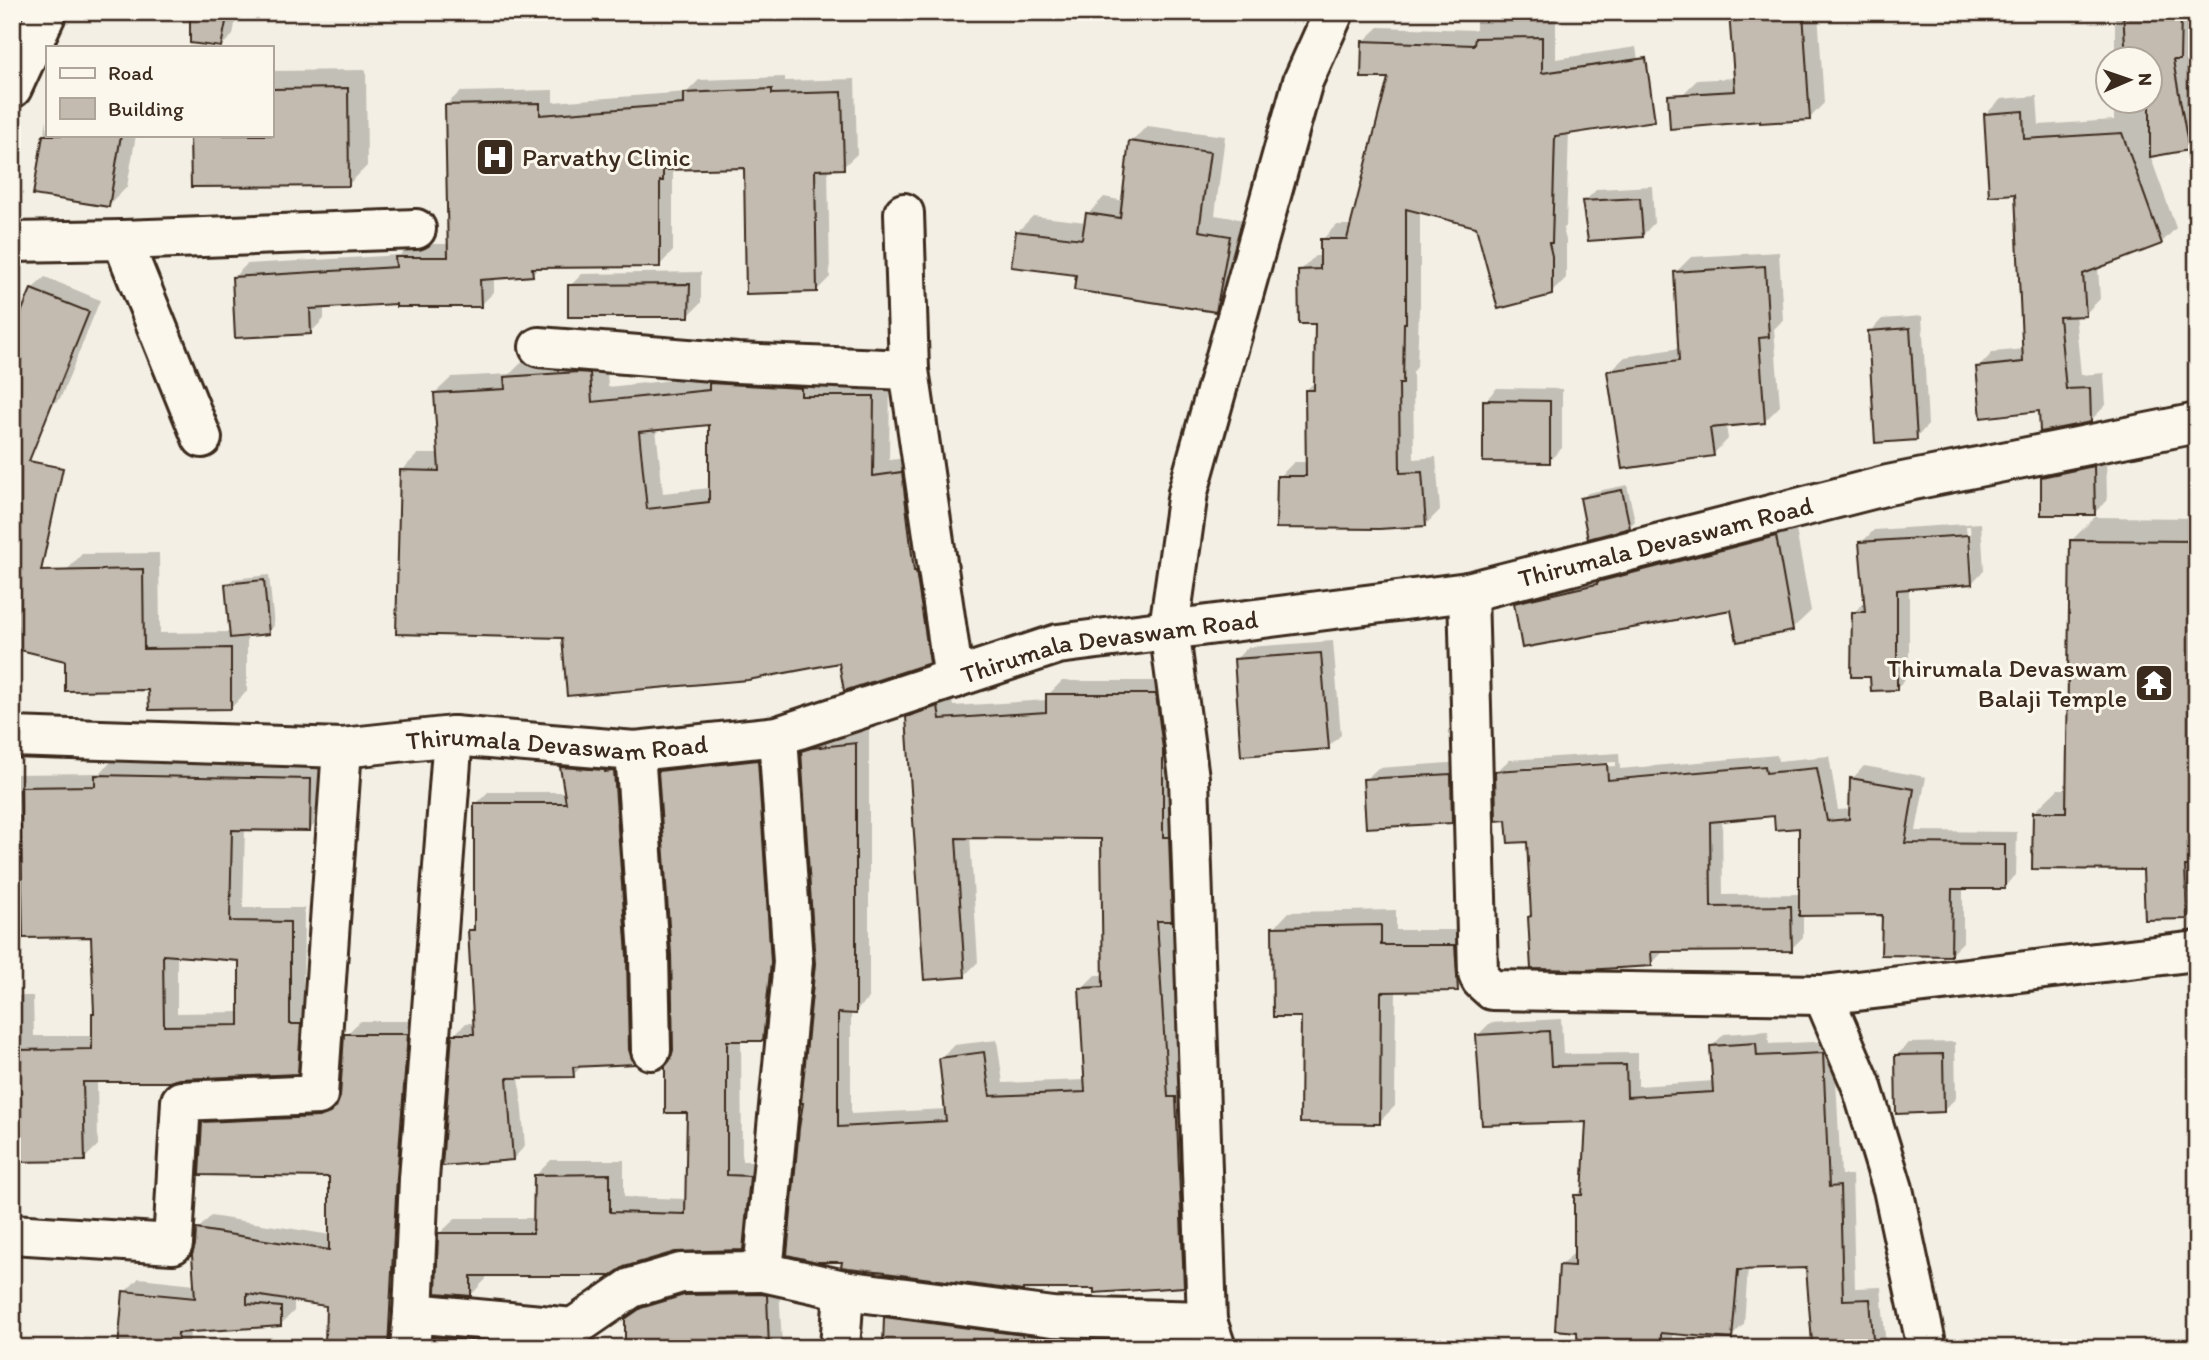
<svg xmlns="http://www.w3.org/2000/svg" width="2209" height="1360" font-family="Itim,sans-serif">
	<rect width="100%" height="100%" fill="#f3efe4"/>
	<filter id="ink" filterUnits="userSpaceOnUse"><feTurbulence type="fractalNoise" baseFrequency=".0143" numOctaves="2"/><feDisplacementMap in="SourceGraphic" scale="14" xChannelSelector="R" yChannelSelector="G"/><feConvolveMatrix kernelMatrix="1 2 1 2 8 2 1 2 1" color-interpolation-filters="sRGB"/></filter>
	<g filter="url(#ink)">
		<g fill="#0003" fill-rule="evenodd">
			<polygon points="192,12 237,12 233,35 220,47 192,42"/>
			<polygon points="1476,12 1556,12 1556,59 1636,47 1645,108 1569,132 1566,226 1563,229 1566,240 1566,278 1551,293 1477,226 1420,211 1420,307 1419,309 1417,367 1413,372 1414,459 1436,457 1440,510 1425,525 1279,477 1294,462 1307,462 1306,390 1316,381 1317,322 1300,271 1315,256 1322,256 1322,240 1336,225 1353,225 1390,76 1364,41 1379,27 1476,30"/>
			<polygon points="1679,12 1724,12 1679,14"/>
			<polygon points="1731,12 1818,12 1824,103 1809,119 1682,95 1697,80 1735,78"/>
			<polygon points="2115,12 2197,12 2197,140 2189,148 2150,155 2176,228 2161,243 2098,267 2100,299 2085,314 2075,314 2081,375 2104,373 2106,405 2091,420 2040,409 1978,368 1993,352 2025,349 2016,192 1986,114 2001,99 2037,96 2039,125 2114,120 2114,102 2150,102 2150,60 2115,60"/>
			<polygon points="366,70 367,166 348,185 192,185 192,135 271,135 271,71"/>
			<polygon points="785,77 785,81 855,79 857,154 843,167 828,168 830,277 817,290 745,166 673,168 673,251 660,265 540,266 532,274 494,277 494,292 480,306 397,302 324,307 324,319 310,333 234,277 247,264 400,255 411,244 449,244 446,105 460,92 553,90 553,102 687,92 699,80"/>
			<polygon points="47,119 47,135 136,135 127,187 109,205 35,194"/>
			<polygon points="1147,126 1225,136 1215,215 1245,220 1231,294 1215,311 1078,274 1017,232 1033,216 1086,222 1088,214 1104,197 1124,201 1131,142"/>
			<polygon points="1652,186 1654,223 1642,236 1584,202 1597,189"/>
			<polygon points="1779,252 1783,320 1774,329 1780,406 1764,422 1726,425 1728,439 1713,454 1609,372 1625,357 1680,348 1676,272 1691,257"/>
			<polygon points="701,272 701,303 688,316 570,286 582,274"/>
			<polygon points="45,277 100,300 61,397 49,409 12,339 32,289"/>
			<polygon points="1922,316 1928,425 1916,438 1870,332 1882,319"/>
			<path d="M 606,357 L 608,387 L 720,375 L 890,380 L 889,460 L 918,457 L 945,645 L 929,662 L 841,661 L 563,637 L 402,470 L 418,454 L 440,454 L 435,393 L 452,377 L 510,374 L 523,361 ZM 711,423 L 710,488 L 663,493 L 656,429 Z"/>
			<polygon points="1497,388 1562,389 1562,448 1549,461 1485,401"/>
			<polygon points="2106,454 2107,501 2094,513 2043,477 2056,465"/>
			<polygon points="12,458 37,473 12,687"/>
			<polygon points="1627,485 1635,521 1629,527 1582,499 1588,493"/>
			<polygon points="2095,517 2197,518 2197,907 2186,917 2145,868 2034,812 2058,789 2068,789 2071,541"/>
			<polygon points="1794,519 1811,611 1792,629 1732,608 1516,604 1534,585"/>
			<path d="M 1981,523 L 1984,570 L 1972,583 L 1909,587 L 1909,675 L 1897,688 L 1871,675 L 1853,613 L 1866,601 L 1861,543 L 1874,530 ZM 1966,526 L 1970,526 L 1973,573 L 1970,573 Z"/>
			<polygon points="159,553 160,633 231,632 227,585 233,579 269,575 274,626 268,632 247,634 247,691 231,708 150,688 66,571 82,554"/>
			<polygon points="1333,641 1341,735 1328,747 1235,660 1248,647"/>
			<polygon points="1062,681 1169,681 1185,905 1171,919 1181,1085 1197,1272 1183,1286 1095,1287 848,1267 817,964 803,752 817,738 826,735 869,730 869,998 855,1012 851,1012 851,1114 946,1109 940,1059 954,1045 997,1040 1003,1083 1086,1080 1081,989 1095,975 1105,975 1103,837 970,836 978,962 964,976 908,717 922,704 951,694 953,706 1048,700 1048,695"/>
			<polygon points="772,746 778,1024 763,1039 741,1039 742,1161 765,1161 758,1233 742,1249 675,1250 486,1274 486,1279 471,1295 440,1233 456,1218 535,1218 536,1175 551,1160 624,1160 624,1197 687,1199 689,1111 672,1061 675,1050 673,953 660,771 675,756"/>
			<path d="M 1619,753 L 1620,769 L 1777,755 L 1778,761 L 1829,756 L 1838,810 L 1851,809 L 1852,779 L 1864,766 L 1926,777 L 1916,831 L 2017,832 L 2016,875 L 2004,887 L 1963,887 L 1963,942 L 1951,954 L 1883,913 L 1803,914 L 1803,937 L 1791,949 L 1663,952 L 1651,964 L 1533,915 L 1529,840 L 1508,818 L 1496,772 L 1509,760 ZM 1616,762 L 1616,766 L 1506,772 L 1506,769 ZM 1775,814 L 1801,826 L 1801,894 L 1723,895 L 1722,819 Z"/>
			<polygon points="574,755 617,759 646,1050 634,1062 583,1065 573,1075 519,1076 525,1146 513,1159 454,1035 466,1023 475,1023 469,931 475,925 476,804 488,792 566,792 562,767"/>
			<path d="M 111,762 L 324,765 L 324,815 L 310,829 L 245,828 L 243,908 L 304,908 L 303,1011 L 314,1010 L 311,1058 L 297,1072 L 97,1081 L 98,1145 L 84,1159 L 12,1160 L 12,996 L 33,996 L 34,1036 L 93,1036 L 96,1011 L 93,935 L 23,838 L 12,838 L 12,774 L 100,773 ZM 177,954 L 241,959 L 241,1012 L 177,1013 Z"/>
			<polygon points="1463,762 1464,809 1451,822 1365,780 1378,768"/>
			<polygon points="1396,910 1396,930 1470,930 1473,974 1457,989 1396,990 1395,1106 1379,1122 1303,1015 1274,928 1289,912"/>
			<polygon points="1561,1019 1563,1054 1638,1053 1638,1086 1714,1081 1712,1046 1724,1034 1768,1031 1769,1044 1834,1041 1841,1175 1852,1175 1855,1288 1881,1287 1886,1348 1813,1348 1808,1266 1748,1268 1744,1324 1731,1337 1673,1332 1673,1348 1579,1348 1579,1330 1560,1266 1573,1254 1575,1254 1576,1196 1584,1188 1588,1121 1478,1035 1490,1023"/>
			<polygon points="360,1021 421,1021 408,1348 327,1348 327,1305 294,1300 294,1311 280,1325 190,1330 189,1348 119,1348 125,1292 139,1278 195,1284 197,1230 211,1216 331,1235 331,1175 203,1123 217,1109 340,1102 346,1035"/>
			<polygon points="1955,1042 1956,1098 1944,1110 1896,1056 1909,1043"/>
			<polygon points="698,1283 779,1283 782,1348 433,1348 435,1338 449,1324 560,1346 627,1348 626,1320 639,1307 655,1296"/>
			<polygon points="897,1306 1034,1324 1034,1348 931,1348 931,1346 885,1318"/>
			<polygon points="2035,1344 2063,1348 2032,1348"/>
		</g>
		<g fill="#c3bbb0" stroke="#3b2a1e" stroke-width="2" fill-rule="evenodd">
			<polygon points="190,12 228,12 221,47 190,43"/>
			<polygon points="1729,12 1803,12 1810,120 1760,123 1760,121 1670,129 1668,95 1735,91"/>
			<polygon points="2123,12 2181,12 2180,60 2173,60 2189,150 2150,157 2150,60 2126,60"/>
			<polygon points="1542,37 1542,73 1646,58 1655,121 1555,136 1552,243 1549,243 1552,256 1552,295 1498,309 1476,227 1406,209 1406,323 1404,323 1403,384 1399,384 1400,473 1422,472 1426,526 1379,529 1276,528 1277,476 1306,476 1305,390 1314,390 1315,324 1299,324 1298,270 1320,269 1320,239 1347,239 1388,78 1361,78 1362,41 1474,45 1475,38"/>
			<polygon points="348,88 349,186 191,187 190,135 271,135 271,89"/>
			<polygon points="772,89 772,94 842,92 844,169 815,170 817,292 746,294 744,168 663,170 663,181 660,181 660,267 532,268 533,276 480,280 481,307 396,307 396,304 310,309 311,334 235,338 232,277 396,267 395,257 448,257 445,105 540,103 540,115 684,104 684,93"/>
			<polygon points="2023,111 2024,139 2122,133 2162,244 2083,274 2086,316 2059,317 2066,389 2090,388 2091,422 2040,432 2039,411 1981,418 1976,367 2023,362 2015,194 1989,196 1984,114"/>
			<polygon points="43,135 121,135 109,207 33,195"/>
			<polygon points="1129,141 1210,152 1199,231 1230,236 1216,312 1074,290 1076,275 1011,267 1016,231 1082,239 1086,213 1120,218"/>
			<polygon points="1640,198 1643,237 1588,241 1582,201"/>
			<polygon points="1765,266 1769,337 1759,338 1765,423 1710,428 1714,456 1622,469 1607,371 1679,361 1674,272"/>
			<polygon points="690,284 689,317 568,317 568,285"/>
			<polygon points="31,289 89,312 29,461 63,468 41,571 143,569 144,649 231,648 231,709 149,710 148,690 65,691 65,661 12,648 12,334"/>
			<polygon points="1910,328 1917,440 1875,443 1868,331"/>
			<path d="M 578,372 L 590,373 L 592,402 L 709,390 L 709,383 L 801,388 L 801,396 L 874,396 L 873,476 L 902,472 L 914,571 L 916,571 L 930,663 L 844,691 L 839,663 L 748,680 L 567,696 L 562,638 L 396,634 L 400,470 L 439,471 L 434,393 L 505,389 L 504,377 ZM 709,425 L 709,502 L 647,509 L 639,432 Z"/>
			<polygon points="1483,400 1550,401 1550,463 1483,462"/>
			<polygon points="2094,466 2095,515 2041,515 2041,477"/>
			<polygon points="1622,490 1630,528 1588,539 1580,498"/>
			<polygon points="1969,535 1972,584 1897,590 1897,690 1871,691 1870,677 1851,677 1852,612 1865,612 1859,542"/>
			<polygon points="1776,536 1793,631 1737,642 1731,610 1522,648 1514,603 1597,584 1597,582"/>
			<polygon points="2070,540 2197,541 2197,866 2185,866 2187,919 2145,920 2143,870 2032,869 2033,812 2066,812"/>
			<polygon points="264,580 269,634 230,638 225,584"/>
			<polygon points="1321,653 1329,749 1241,756 1234,659"/>
			<polygon points="1046,694 1156,694 1163,749 1163,837 1169,837 1172,921 1157,921 1168,1097 1176,1097 1184,1287 1094,1293 1094,1289 1023,1289 1023,1291 885,1273 885,1272 848,1268 841,1267 842,1262 817,1262 787,1255 799,1128 803,1103 801,1103 815,964 801,751 811,748 856,743 856,1014 838,1013 838,1127 946,1121 939,1058 984,1052 990,1096 1085,1092 1079,988 1103,987 1101,839 956,838 965,977 924,980 906,717 938,706 940,719 1046,712"/>
			<polygon points="758,760 771,962 763,1041 727,1041 727,1175 750,1176 743,1250 675,1252 624,1267 610,1276 471,1276 471,1296 436,1293 438,1233 533,1233 534,1175 610,1174 610,1212 685,1214 687,1113 665,1113 665,1066 670,1060 673,1050 671,954 658,771"/>
			<polygon points="1607,764 1608,780 1765,766 1766,773 1817,768 1827,821 1849,819 1850,778 1914,789 1905,843 2005,844 2005,889 1952,889 1951,956 1881,955 1882,915 1799,916 1799,828 1775,830 1774,816 1710,822 1711,907 1791,906 1792,951 1651,952 1652,966 1585,970 1531,969 1528,917 1531,916 1527,842 1508,843 1506,820 1496,821 1495,771"/>
			<polygon points="560,767 605,770 605,772 614,771 627,956 629,1050 635,1064 573,1067 574,1077 507,1078 513,1160 442,1166 452,1034 474,1034 468,930 474,930 474,803 566,803"/>
			<polygon points="1451,774 1452,823 1366,828 1363,779"/>
			<path d="M 95,775 L 311,779 L 310,831 L 232,830 L 230,921 L 290,922 L 290,1024 L 301,1024 L 298,1074 L 180,1079 L 169,1082 L 83,1082 L 85,1161 L 12,1162 L 12,1050 L 92,1049 L 92,1013 L 94,1013 L 91,937 L 23,938 L 20,787 L 95,786 ZM 163,955 L 239,961 L 239,1025 L 164,1026 Z"/>
			<polygon points="1381,925 1381,945 1455,945 1458,991 1381,992 1380,1124 1300,1123 1301,1017 1273,1017 1272,927"/>
			<polygon points="1549,1031 1551,1066 1626,1065 1627,1097 1713,1092 1710,1046 1756,1043 1757,1056 1823,1053 1829,1187 1840,1186 1843,1300 1870,1299 1873,1339 1812,1343 1806,1268 1738,1270 1732,1339 1661,1333 1661,1348 1578,1348 1577,1332 1555,1330 1559,1265 1574,1266 1574,1195 1582,1195 1586,1122 1482,1125 1476,1035"/>
			<polygon points="344,1034 408,1034 397,1177 388,1348 325,1348 326,1306 247,1294 247,1304 281,1307 281,1326 178,1333 177,1348 118,1348 123,1291 195,1298 192,1255 195,1245 196,1229 329,1250 329,1177 199,1175 202,1122 319,1117 330,1113 336,1107 340,1097"/>
			<polygon points="1943,1054 1944,1112 1896,1114 1895,1055"/>
			<polygon points="761,1294 767,1295 769,1348 625,1348 625,1319 641,1308 684,1295"/>
			<polygon points="884,1317 1023,1335 1023,1348 883,1346"/>
			<polygon points="433,1337 471,1340 471,1348 432,1348"/>
		</g>
		<g fill="none" stroke-linecap="round" stroke-linejoin="round">
			<g stroke="#3b2a1e" stroke-width="44">
				<g id="minor">
					<polyline points="904,213 909,370 954,679"/>
					<polyline points="122,240 202,438"/>
					<polyline points="12,242 122,240 416,229"/>
					<polyline points="539,347 737,363 909,370"/>
					<polyline points="1468,592 1478,973 1481,980 1492,990 1823,995 2197,951"/>
					<path id="s1" d="M 12,737 L 342,748 L 453,736 L 635,751 L 778,736 L 1058,644 L 1468,592 L 1888,485 L 2197,423"/>
					<polyline points="635,751 649,955 651,1050"/>
					<polyline points="1823,995 1861,1084 1893,1189 1927,1348"/>
					<polyline points="12,1234 173,1244 181,1101 318,1095 342,748"/>
					<polyline points="763,1272 844,1290 1053,1317 1207,1321"/>
					<polyline points="413,1313 419,1179 453,736"/>
					<polyline points="410,1348 413,1313 573,1328 631,1288 681,1273 763,1272 793,962 778,736"/>
					<polyline points="840,1348 844,1290"/>
					<polyline points="1216,1348 1207,1321 1189,778 1169,628 1188,492 1303,81 1334,12"/>
				</g>
			</g>
			<g stroke="#3b2a1e" stroke-width="44">
				<polyline id="major" points="12,88 47,12"/>
			</g>
			<use href="#minor" stroke="#fbf7ec" stroke-width="38"/>
			<use href="#major" stroke="#fbf7ec" stroke-width="38"/>
		</g>
	</g>
	<defs>
		<g id="hospital-square" transform="scale(2.0125)"><rect x="-9" y="-9" width="18" height="18" rx="4" fill="#3b2a1e" stroke="#fbf7ec"/><path d="M-5-5h3v3.5h4V-5h3V5h-3V1.5h-4V5h-3Z" fill="#fff"/></g>
		<g id="temple-square" transform="scale(2.0125)"><rect x="-9" y="-9" width="18" height="18" rx="4" fill="#3b2a1e" stroke="#fbf7ec"/><path d="M0-6L5-2H3V0L6.5 2.5H4V6H1.5V3h-3V6H-4V2.5H-6.5L-3 0V-2H-5Z" fill="#fff"/></g>
	</defs>
	<g fill-rule="evenodd">
		<use href="#hospital-square" x="495" y="157"/>
		<use href="#temple-square" x="2154" y="683"/>
	</g>
	<g text-anchor="middle" dominant-baseline="central" stroke-width="6" stroke-linejoin="round" paint-order="stroke">
		<g font-size="26" fill="#3b2a1e" stroke="#fbf7ec" text-anchor="start">
			<text x="522" y="157">Parvathy Clinic</text>
			<text x="2127" y="668" text-anchor="end">Thirumala Devaswam<tspan x="2127" dy="30">Balaji Temple</tspan></text>
		</g>
		<g font-size="26" fill="#3b2a1e" stroke="#fbf7ec">
			<text stroke="none"><textPath href="#s1" startOffset="1680">Thirumala Devaswam Road</textPath></text>
			<text stroke="none"><textPath href="#s1" startOffset="1113">Thirumala Devaswam Road</textPath></text>
			<text stroke="none"><textPath href="#s1" startOffset="546">Thirumala Devaswam Road</textPath></text>
		</g>
	</g>
	<rect width="2209" height="1360" fill="none" stroke="#fbf7ec" stroke-width="42"/>
	<rect x="21" y="21" width="2167" height="1318" fill="none" stroke="#3b2a1e" stroke-width="2.5" filter="url(#ink)"/>
	<rect x="46" y="46" width="228" height="91" fill="#fbf7ec" stroke="#aea59a" stroke-width="2"/>
	<rect x="60" y="68" width="35" height="10" fill="#fbf7ec" stroke="#aea59a" stroke-width="2"/>
	<text x="108" y="80" font-size="21" fill="#3b2a1e">Road</text>
	<rect x="60" y="98" width="35" height="21" fill="#c3bbb0" stroke="#aea59a" stroke-width="2"/>
	<text x="108" y="116" font-size="21" fill="#3b2a1e">Building</text>
	<g transform="translate(2129 80) rotate(88)"><circle r="33" fill="#fbf7ec" stroke="#aea59a" stroke-width="2"/>
	<path d="M0-5L12 26L0 18L-12 26Z" fill="#3b2a1e"/>
	<text y="-10" font-size="19" font-weight="bold" text-anchor="middle" fill="#3b2a1e">N</text>
	</g>
</svg>
